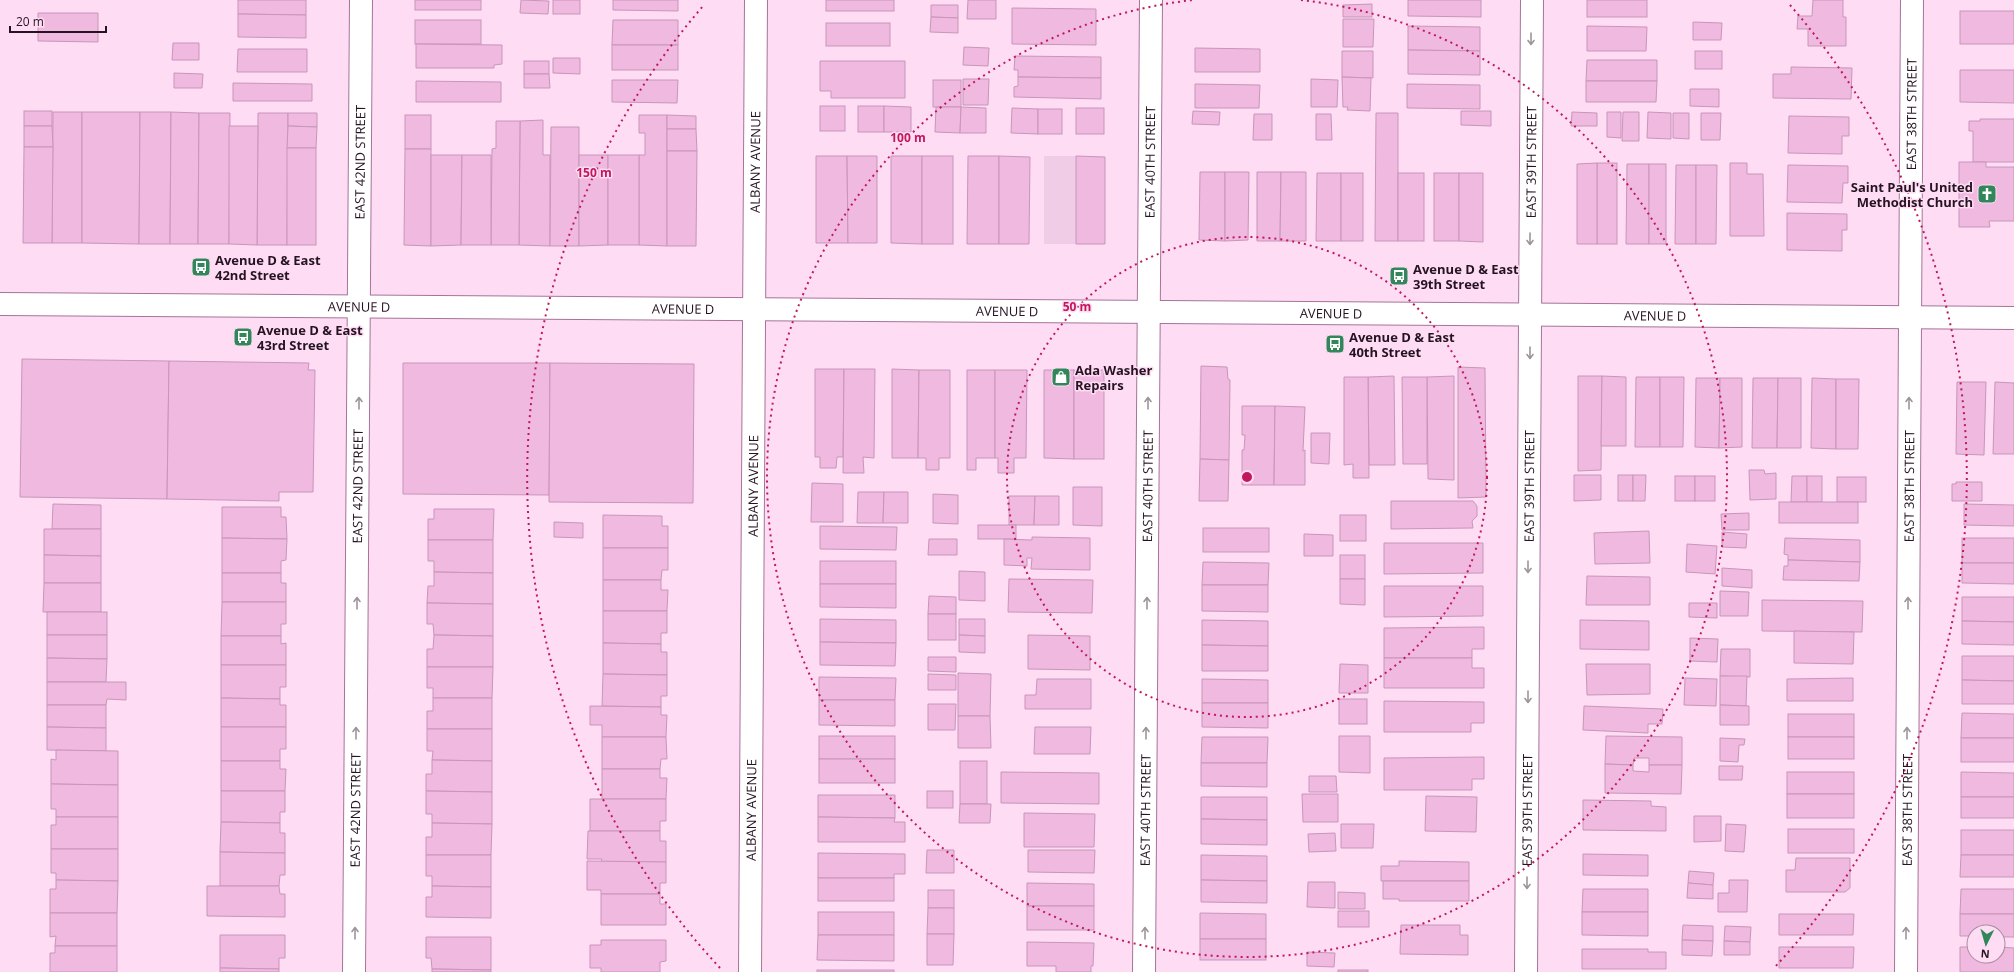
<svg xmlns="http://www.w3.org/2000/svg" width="2014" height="972" font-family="'Open Sans',sans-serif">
	<rect width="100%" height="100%" fill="#feddf4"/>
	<rect fill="#f1cce6" x="1044" y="156" width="32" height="88"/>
	<g fill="#efb9e0" stroke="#c995ba">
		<polygon points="238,0 306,0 306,15 238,14"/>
		<rect x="415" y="0" width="66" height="10"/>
		<polygon points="521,0 549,1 548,14 520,13"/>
		<rect x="553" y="0" width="27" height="14"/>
		<polygon points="613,0 678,0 678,11 613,10"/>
		<rect x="826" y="0" width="68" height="11"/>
		<polygon points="968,0 996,0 996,19 967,19"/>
		<polygon points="1408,0 1481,0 1481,17 1408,16"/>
		<rect x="1587" y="0" width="60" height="17"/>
		<polygon points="1813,0 1843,0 1843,17 1846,17 1846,46 1808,46 1808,29 1797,29 1798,16 1812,16"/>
		<polygon points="1372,4 1372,17 1343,17 1343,5"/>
		<polygon points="931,5 958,5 958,18 931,17"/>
		<polygon points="1012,8 1096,9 1096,45 1012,44"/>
		<rect x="1960" y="11" width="54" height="33"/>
		<polygon points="38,13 98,13 98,42 38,41"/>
		<polygon points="238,14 306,15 306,38 238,37"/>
		<polygon points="931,17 958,18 958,33 930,32"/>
		<polygon points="1343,19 1374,19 1373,47 1343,47"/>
		<rect x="415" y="20" width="66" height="24"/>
		<polygon points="613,20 678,20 678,45 612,45"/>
		<polygon points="1693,22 1722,23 1721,40 1693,40"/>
		<rect x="826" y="23" width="64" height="23"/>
		<polygon points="1408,26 1480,27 1480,51 1408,50"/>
		<polygon points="1587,26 1647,27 1646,51 1587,51"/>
		<polygon points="173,43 199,43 199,60 172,60"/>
		<polygon points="416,44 502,45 502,64 494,65 494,68 416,68"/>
		<rect x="612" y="45" width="66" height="25"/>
		<polygon points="964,47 989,48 988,66 963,65"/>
		<polygon points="1195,48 1260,49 1260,72 1195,72"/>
		<polygon points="238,49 307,49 307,72 237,72"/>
		<polygon points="1408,50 1480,51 1480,75 1408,74"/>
		<polygon points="1342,51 1373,51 1373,78 1342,77"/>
		<rect x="1695" y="51" width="27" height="18"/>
		<polygon points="1015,56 1101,57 1101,78 1018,77 1018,70 1014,70"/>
		<polygon points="553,58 580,58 580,74 553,73"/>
		<polygon points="1587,60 1657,60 1657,81 1586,81"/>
		<rect x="524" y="61" width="25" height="13"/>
		<polygon points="820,61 905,61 905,98 831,98 831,91 820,91"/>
		<polygon points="1791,67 1852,68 1851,99 1773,98 1773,74 1791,74"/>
		<polygon points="1960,70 2014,70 2014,103 1960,102"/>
		<polygon points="174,73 203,74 202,88 174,88"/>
		<polygon points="524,74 549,74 550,88 524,88"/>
		<polygon points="1018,77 1101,78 1101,99 1014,97 1014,87 1018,86"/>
		<polygon points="1342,77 1371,78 1370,111 1347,110 1348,107 1343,107"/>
		<polygon points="963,79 989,79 988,105 963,105"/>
		<polygon points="1311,79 1338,80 1337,107 1311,107"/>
		<polygon points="612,80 678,80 677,103 612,102"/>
		<rect x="933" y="80" width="28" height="27"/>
		<polygon points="416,81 501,82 501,102 416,102"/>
		<polygon points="1586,81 1657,81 1656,102 1586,102"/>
		<polygon points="233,83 312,84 312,101 233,101"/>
		<polygon points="1195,84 1260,85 1259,108 1195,108"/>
		<polygon points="1407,84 1480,85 1480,109 1407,108"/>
		<polygon points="1690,89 1719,89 1719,107 1690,106"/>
		<rect x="820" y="106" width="25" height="25"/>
		<rect x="858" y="106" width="26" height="26"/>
		<polygon points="884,106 911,107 911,132 884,132"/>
		<polygon points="936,107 961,107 960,133 935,132"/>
		<polygon points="961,107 986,108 986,133 960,133"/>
		<polygon points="1012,108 1038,109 1038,134 1011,133"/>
		<rect x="1076" y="108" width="28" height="26"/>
		<rect x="1038" y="109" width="24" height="25"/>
		<rect x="24" y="111" width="28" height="15"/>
		<polygon points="1193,111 1220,112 1219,125 1192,124"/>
		<polygon points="1461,111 1491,111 1491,126 1461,125"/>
		<polygon points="53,112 82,112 82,243 52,243"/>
		<polygon points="82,112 140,112 139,244 82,243"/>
		<polygon points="140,112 171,112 170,244 139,244"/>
		<polygon points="171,112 199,113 198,244 170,244"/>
		<polygon points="1572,112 1597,113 1597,126 1571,126"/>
		<polygon points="1607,112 1621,112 1621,138 1607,137"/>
		<polygon points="1623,112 1639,112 1639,141 1622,141"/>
		<polygon points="1648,112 1671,113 1671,139 1647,138"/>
		<polygon points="199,113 230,113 229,244 198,244"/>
		<polygon points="258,113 288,113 287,245 257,245"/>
		<polygon points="288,113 317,113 317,127 288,126"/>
		<polygon points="1376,113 1398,113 1398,241 1375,241"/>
		<polygon points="1673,113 1689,113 1689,139 1673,138"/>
		<polygon points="1701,113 1721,113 1720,140 1701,140"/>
		<polygon points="1254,114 1272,114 1272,140 1253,140"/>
		<polygon points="1316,114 1331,114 1332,140 1316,140"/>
		<rect x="405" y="115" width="26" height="34"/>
		<polygon points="639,115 667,115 667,246 639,245 639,155 645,155 645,133 639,133"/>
		<polygon points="667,115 696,116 696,129 667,129"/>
		<polygon points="1789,116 1849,117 1849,136 1842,136 1842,154 1788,153"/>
		<polygon points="1980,119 2014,119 2014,162 1973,162 1973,131 1969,131 1969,121 1980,121"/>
		<polygon points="543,120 543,155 550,155 550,246 519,245 520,121"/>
		<polygon points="496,121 520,121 519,245 491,245 492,149 496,148"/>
		<polygon points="24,126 52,126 53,147 24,147"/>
		<polygon points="229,126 258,126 257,245 229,244"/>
		<polygon points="288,126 317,127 316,148 287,148"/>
		<polygon points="551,127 579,127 579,246 550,246"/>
		<polygon points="667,129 696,129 697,151 667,151"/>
		<polygon points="24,147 53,147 52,243 23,243"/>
		<rect x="287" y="148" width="29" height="97"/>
		<polygon points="405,149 431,149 431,246 404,245"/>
		<polygon points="667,151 697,151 696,246 667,246"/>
		<polygon points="431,155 462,155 461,245 431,246"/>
		<polygon points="462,155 491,155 491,245 461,245"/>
		<polygon points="579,155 608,155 608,245 579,246"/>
		<rect x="608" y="155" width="31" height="90"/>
		<polygon points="816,156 847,156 848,243 816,243"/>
		<polygon points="847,156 877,156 877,243 848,243"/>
		<polygon points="891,156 922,156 922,244 891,243"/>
		<rect x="922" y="156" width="31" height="88"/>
		<polygon points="968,156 999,156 999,244 967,244"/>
		<polygon points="999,156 1030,157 1029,244 999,244"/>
		<polygon points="1076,156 1105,157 1105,244 1076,244"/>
		<polygon points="1959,162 1986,162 1986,167 2014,167 2014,221 1989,221 1990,227 1959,227"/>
		<rect x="1597" y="163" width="20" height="81"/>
		<polygon points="1597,163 1597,244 1577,244 1577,164"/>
		<polygon points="1730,163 1747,163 1747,174 1763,174 1764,236 1730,236"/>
		<polygon points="1627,164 1649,164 1649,244 1626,244"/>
		<rect x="1649" y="164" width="17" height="80"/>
		<polygon points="1676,165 1696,165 1696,244 1675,244"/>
		<polygon points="1696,165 1717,165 1716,244 1696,244"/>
		<polygon points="1788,165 1848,166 1848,183 1843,183 1842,203 1787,202"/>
		<polygon points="1200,172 1225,172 1225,241 1199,240"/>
		<polygon points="1225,172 1249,172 1248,240 1225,241"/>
		<polygon points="1257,172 1281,172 1280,241 1257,241"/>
		<polygon points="1281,172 1306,172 1306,241 1280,241"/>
		<polygon points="1317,173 1341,173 1341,241 1316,241"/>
		<rect x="1341" y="173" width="22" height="68"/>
		<rect x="1398" y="173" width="26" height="68"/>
		<rect x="1434" y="173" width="25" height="68"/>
		<polygon points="1459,173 1483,173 1483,242 1459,241"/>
		<polygon points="1787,213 1847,214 1847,230 1842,230 1842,251 1787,250"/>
		<polygon points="22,359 169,361 167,499 20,497"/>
		<polygon points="169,361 309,363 308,370 315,370 313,492 279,492 279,501 167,499"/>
		<polygon points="403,363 550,363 549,495 403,494"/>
		<polygon points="550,363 694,364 693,503 549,502"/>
		<polygon points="1201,366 1227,367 1228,379 1230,380 1229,460 1200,459"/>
		<polygon points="1458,367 1485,368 1486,497 1458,498"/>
		<polygon points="815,369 844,369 843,457 837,457 836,468 820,468 820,457 815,457"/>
		<polygon points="844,369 875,369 874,458 863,457 864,473 843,473"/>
		<polygon points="892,369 919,370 918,458 892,458"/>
		<polygon points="919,370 950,370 950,458 939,458 939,470 926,470 926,458 918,458"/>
		<polygon points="967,370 995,370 995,458 976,458 976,470 967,470"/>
		<polygon points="995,370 1027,370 1026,458 1014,458 1014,473 998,473 998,458 995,458"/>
		<polygon points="1044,370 1074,370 1074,459 1044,458"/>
		<rect x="1074" y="370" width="30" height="89"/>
		<polygon points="1394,376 1395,465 1369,465 1368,377"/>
		<polygon points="1454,376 1454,480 1428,479 1427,377"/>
		<polygon points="1578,376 1602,376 1601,470 1578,471"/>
		<polygon points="1602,376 1626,377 1626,446 1601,446"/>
		<polygon points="1344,377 1368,377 1369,478 1353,478 1353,464 1344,465"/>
		<polygon points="1402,377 1427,377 1427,464 1403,464"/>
		<polygon points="1636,377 1660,377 1660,447 1635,447"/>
		<polygon points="1660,377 1684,377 1683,447 1660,447"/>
		<polygon points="1696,378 1720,378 1719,448 1695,447"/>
		<polygon points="1720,378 1742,378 1742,447 1719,448"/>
		<polygon points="1753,378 1778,378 1777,448 1752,448"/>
		<polygon points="1778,378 1801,378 1801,448 1777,448"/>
		<polygon points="1812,378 1836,379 1836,449 1811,448"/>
		<polygon points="1836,379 1859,379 1858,449 1836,449"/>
		<polygon points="1957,382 1986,382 1984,455 1956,454"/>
		<polygon points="1995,382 2014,383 2014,454 1993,454"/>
		<polygon points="1242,406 1275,406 1274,485 1242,485 1242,450 1244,450 1245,435 1242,435"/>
		<polygon points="1275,406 1305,407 1303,451 1305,450 1305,485 1274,485"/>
		<polygon points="1311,433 1330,433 1329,464 1311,463"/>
		<polygon points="1200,459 1229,460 1228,501 1199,501"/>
		<polygon points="1749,470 1764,470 1765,474 1776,473 1776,499 1750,500"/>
		<polygon points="1574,475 1601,475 1601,500 1574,501"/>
		<rect x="1618" y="475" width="15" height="26"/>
		<polygon points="1633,475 1646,475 1645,501 1633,501"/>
		<rect x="1675" y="476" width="20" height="25"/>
		<rect x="1695" y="476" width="20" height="25"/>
		<polygon points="1792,476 1807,476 1807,502 1791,502"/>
		<rect x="1807" y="476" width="15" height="26"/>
		<rect x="1837" y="477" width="29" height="25"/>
		<polygon points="1956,482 1982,482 1982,501 1952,501 1952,484 1956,484"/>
		<polygon points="812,483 843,484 843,522 811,522"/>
		<polygon points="1073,487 1102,487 1102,526 1073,525"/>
		<polygon points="858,492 884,492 883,523 857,523"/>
		<polygon points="884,492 908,492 908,523 883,523"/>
		<polygon points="933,494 958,495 958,524 933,523"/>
		<polygon points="1009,496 1035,496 1034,525 1009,525"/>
		<polygon points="1035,496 1059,496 1059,525 1034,525"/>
		<polygon points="1391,501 1473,501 1477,506 1477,516 1472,521 1473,528 1391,529"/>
		<rect x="1779" y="502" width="79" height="21"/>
		<polygon points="53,504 101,505 101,529 52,529"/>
		<polygon points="1964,504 2014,505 2014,526 1964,525"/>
		<polygon points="222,507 281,507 281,517 286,517 287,539 222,538"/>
		<polygon points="434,509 494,509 493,540 428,540 428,519 434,519"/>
		<polygon points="1749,513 1749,530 1722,530 1721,514"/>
		<polygon points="603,515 662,516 662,526 668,526 668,548 603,548"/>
		<rect x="1340" y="515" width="26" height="26"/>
		<polygon points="554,522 583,523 583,538 554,537"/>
		<rect x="978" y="525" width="38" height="14"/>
		<polygon points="820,526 897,527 896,550 820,549"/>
		<rect x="1203" y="528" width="66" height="24"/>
		<polygon points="44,529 101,529 101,556 44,555"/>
		<polygon points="1649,531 1650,563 1595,564 1594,533"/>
		<polygon points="1722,532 1747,534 1746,548 1722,547"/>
		<polygon points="1304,534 1333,535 1333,556 1304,556"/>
		<polygon points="1032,537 1090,538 1090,570 1031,569 1032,558 1027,558 1027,566 1004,565 1004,539 1032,540"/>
		<polygon points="222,538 287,539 286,560 281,561 281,573 222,573"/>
		<polygon points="1785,538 1860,540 1860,562 1788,560 1788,555 1784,554"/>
		<rect x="1962" y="538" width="52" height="25"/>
		<polygon points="929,539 957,539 957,555 928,555"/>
		<polygon points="428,540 493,540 493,573 434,572 434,561 428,561"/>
		<polygon points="1384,543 1483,543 1483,573 1384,574"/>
		<polygon points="1687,544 1717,546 1715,574 1686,572"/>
		<polygon points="603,548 668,548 668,570 662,570 661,580 603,580"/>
		<polygon points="44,555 101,556 101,583 44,583"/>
		<rect x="1340" y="555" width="25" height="24"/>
		<polygon points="1788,560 1860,562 1859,581 1783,580 1784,566 1788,566"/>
		<rect x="820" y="561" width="76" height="23"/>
		<polygon points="1203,562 1269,563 1268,585 1202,585"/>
		<polygon points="1962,563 2014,563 2014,584 1962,583"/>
		<polygon points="1722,568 1752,570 1752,588 1722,586"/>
		<polygon points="959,571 985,572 985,601 959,600"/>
		<polygon points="434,572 493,573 493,604 427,603 428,586 434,586"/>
		<polygon points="222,573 281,573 281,583 286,583 286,602 222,602"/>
		<polygon points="1587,576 1650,577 1650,605 1586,605"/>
		<polygon points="1009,579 1093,580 1092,613 1008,612"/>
		<polygon points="1340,579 1365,579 1365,605 1340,604"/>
		<polygon points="603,580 661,580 661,590 668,590 667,611 603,611"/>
		<polygon points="44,583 101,583 101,612 43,612"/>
		<polygon points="820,584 896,584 896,608 820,607"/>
		<polygon points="1202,585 1268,585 1268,612 1202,611"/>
		<polygon points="1384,586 1483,586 1483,616 1384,617"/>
		<polygon points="1720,591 1749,592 1748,616 1720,616"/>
		<polygon points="929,596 956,597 956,614 928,614"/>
		<polygon points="1962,597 2014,597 2014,622 1962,621"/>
		<polygon points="1762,600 1863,601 1862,632 1762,631"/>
		<polygon points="222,602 286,602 286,624 281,624 281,636 221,636"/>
		<polygon points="427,603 493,604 493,636 434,635 433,624 427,624"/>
		<polygon points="1689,603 1717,603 1717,618 1689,617"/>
		<polygon points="603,611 667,611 667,633 661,633 661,644 603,643"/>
		<rect x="47" y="612" width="60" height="23"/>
		<rect x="928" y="614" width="28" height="26"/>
		<polygon points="820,619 896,620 896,643 820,642"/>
		<polygon points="959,619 985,619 985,636 959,635"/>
		<polygon points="1202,620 1268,621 1268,646 1202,645"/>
		<polygon points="1580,620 1649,621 1649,650 1580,649"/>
		<polygon points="1962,621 2014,622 2014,645 1962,644"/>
		<polygon points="1484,627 1484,649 1472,649 1472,658 1384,658 1384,628"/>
		<polygon points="1794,631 1854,632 1853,664 1794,663"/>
		<polygon points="47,635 107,635 107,659 47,658"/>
		<polygon points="434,635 493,636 493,667 427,667 427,649 433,649"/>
		<polygon points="959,635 985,636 985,653 959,652"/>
		<polygon points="1028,635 1090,636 1090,670 1028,669"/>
		<polygon points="221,636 281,636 281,644 286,643 286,665 221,665"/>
		<polygon points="1690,638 1718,639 1717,662 1690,661"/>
		<polygon points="820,642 896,643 895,666 820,665"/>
		<polygon points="603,643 661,644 661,652 667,652 667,675 603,674"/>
		<polygon points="1202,645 1268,646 1268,671 1202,671"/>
		<polygon points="1721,649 1750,649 1750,677 1720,676"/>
		<polygon points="1962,656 2014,656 2014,681 1962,680"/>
		<polygon points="928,657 956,657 956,672 928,671"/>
		<polygon points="47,658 107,659 106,682 47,682"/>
		<polygon points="1384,658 1472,658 1472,668 1484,668 1484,688 1384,688"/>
		<polygon points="1340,664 1368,665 1368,693 1339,693"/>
		<polygon points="1586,664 1650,664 1650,694 1587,695"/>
		<polygon points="221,665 286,665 286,687 280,687 280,699 221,698"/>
		<polygon points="427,667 493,667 492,698 433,698 433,688 427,688"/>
		<polygon points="958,673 991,674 990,716 958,716"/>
		<polygon points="603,674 667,675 667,696 661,696 661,707 602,706"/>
		<polygon points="928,674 956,675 956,690 928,690"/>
		<polygon points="1720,676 1747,676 1746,706 1720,705"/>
		<polygon points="819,677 896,678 895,700 819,700"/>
		<polygon points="1685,678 1717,679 1716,706 1684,705"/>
		<polygon points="1853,678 1853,701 1787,701 1787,679"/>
		<polygon points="1037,679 1091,679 1091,709 1025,709 1025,695 1036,695"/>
		<polygon points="1202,679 1268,680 1268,703 1202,703"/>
		<polygon points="1962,680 2014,681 2014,704 1962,704"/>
		<polygon points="47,682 126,682 126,700 107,699 106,705 47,705"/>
		<polygon points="221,698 280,699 280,705 286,705 286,727 221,727"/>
		<polygon points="433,698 492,698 492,729 427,729 427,711 433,711"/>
		<rect x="1339" y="699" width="28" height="25"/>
		<polygon points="819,700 895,700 895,726 819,725"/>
		<polygon points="1384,701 1484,702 1484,723 1471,723 1471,732 1384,732"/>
		<polygon points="1202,703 1268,703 1268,728 1202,727"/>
		<polygon points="928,704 956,704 955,730 928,730"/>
		<polygon points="47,705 106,705 106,728 47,727"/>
		<polygon points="1720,705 1749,706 1749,725 1720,725"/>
		<polygon points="590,706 661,707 661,715 667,715 666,737 602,737 602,725 590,725"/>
		<polygon points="1584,706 1663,709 1662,724 1648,724 1648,733 1583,730"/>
		<polygon points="1962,713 2014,714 2014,738 1961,738"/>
		<rect x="1788" y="714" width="66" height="23"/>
		<polygon points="958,716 990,716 991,748 958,748"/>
		<polygon points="47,727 106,728 106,751 47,750"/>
		<polygon points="221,727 286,727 286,749 280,749 280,761 221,761"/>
		<polygon points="1035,727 1091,727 1090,754 1034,754"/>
		<polygon points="427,729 492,729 492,761 432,760 433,751 427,751"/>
		<rect x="819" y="736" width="76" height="23"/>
		<polygon points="1339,736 1370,736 1370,773 1339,772"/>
		<polygon points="1606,736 1682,737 1682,765 1649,765 1649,758 1634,758 1633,765 1605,764"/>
		<polygon points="602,737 666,737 667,759 661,759 660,769 602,769"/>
		<polygon points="1202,737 1268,737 1267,763 1201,763"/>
		<rect x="1788" y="737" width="66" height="22"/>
		<polygon points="1720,738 1745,739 1744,745 1739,745 1738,762 1720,761"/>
		<rect x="1961" y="738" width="53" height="24"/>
		<polygon points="56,750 118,751 118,785 51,784 51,759 56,760"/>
		<polygon points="1484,757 1484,779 1472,779 1472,790 1384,790 1384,758"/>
		<rect x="819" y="759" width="76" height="24"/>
		<polygon points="432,760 492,761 492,792 426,791 426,774 432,774"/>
		<polygon points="221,761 280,761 280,769 286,769 285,791 221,791"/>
		<rect x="960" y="761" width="27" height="43"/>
		<polygon points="1201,763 1267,763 1267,787 1201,786"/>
		<polygon points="1605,764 1633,765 1633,771 1649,772 1649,765 1682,765 1681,794 1605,793"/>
		<polygon points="1719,766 1743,766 1742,780 1719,780"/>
		<polygon points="602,769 660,769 660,778 667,778 666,799 602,799"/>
		<polygon points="1001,772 1099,773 1099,804 1001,803"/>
		<rect x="1787" y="772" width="67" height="22"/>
		<polygon points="1961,772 2014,773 2014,797 1961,797"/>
		<polygon points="1309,776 1336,776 1337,792 1309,792"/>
		<polygon points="51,784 118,785 118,817 56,817 56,809 51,809"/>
		<polygon points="221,791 285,791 285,812 280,812 280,823 221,822"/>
		<polygon points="426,791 492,792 492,824 432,823 432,814 426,814"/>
		<rect x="927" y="791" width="26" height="17"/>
		<polygon points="1302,794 1338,794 1338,822 1303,822"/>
		<rect x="1787" y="794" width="67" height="24"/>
		<polygon points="818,795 895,795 895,818 818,817"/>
		<polygon points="1426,796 1477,797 1476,832 1425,831"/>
		<polygon points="1201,797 1267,797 1267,820 1201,819"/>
		<rect x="1961" y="797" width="53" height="21"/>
		<polygon points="590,799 666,799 666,821 660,821 660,831 590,831"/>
		<polygon points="1583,800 1651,801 1651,806 1666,807 1666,831 1583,830"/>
		<polygon points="960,804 991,804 990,823 959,823"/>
		<polygon points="1024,813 1095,814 1094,847 1024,847"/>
		<polygon points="1694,816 1721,816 1721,841 1694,842"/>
		<polygon points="56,817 118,817 118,849 51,849 51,825 56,825"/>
		<polygon points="818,817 895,818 894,822 905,822 905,842 818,842"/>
		<polygon points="1201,819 1267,820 1267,845 1201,844"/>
		<polygon points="221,822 280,823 280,833 285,833 285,853 220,852"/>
		<polygon points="432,823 492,824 491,855 426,855 426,837 432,837"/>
		<polygon points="1341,824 1374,824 1373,848 1341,848"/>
		<polygon points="1726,824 1746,825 1744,852 1725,851"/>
		<rect x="1788" y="829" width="66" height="24"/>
		<rect x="1961" y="830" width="53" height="25"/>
		<polygon points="588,831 660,831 660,841 666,841 666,862 601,862 602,859 587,859"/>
		<polygon points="1335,833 1336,851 1309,852 1308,834"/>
		<polygon points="51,849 118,849 118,881 56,880 56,873 51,873"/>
		<polygon points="927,850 954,850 954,873 926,873"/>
		<polygon points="1028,850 1095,850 1094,873 1028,872"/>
		<polygon points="220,852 285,853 285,875 280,875 279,886 220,886"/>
		<polygon points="818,853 905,854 905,874 894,874 894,878 818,878"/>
		<polygon points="1583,854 1648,855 1648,876 1583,875"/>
		<polygon points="426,855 491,855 491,887 432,886 432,876 426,876"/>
		<polygon points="1201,855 1267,856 1267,881 1201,880"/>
		<polygon points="1961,855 2014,855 2014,877 1960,877"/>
		<polygon points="1796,858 1850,858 1850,888 1845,892 1786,892 1786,870 1795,870"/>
		<polygon points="587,861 666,862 666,883 660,883 660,894 601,894 601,890 587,890"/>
		<polygon points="1399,861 1469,862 1469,881 1381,881 1381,866 1399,866"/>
		<polygon points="1689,871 1714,873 1713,885 1688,883"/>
		<rect x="818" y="878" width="76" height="23"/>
		<polygon points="56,880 118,881 117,913 50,913 50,889 56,889"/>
		<polygon points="1201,880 1267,881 1267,903 1201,902"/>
		<polygon points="1729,880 1748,880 1747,912 1718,912 1718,893 1729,893"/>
		<polygon points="1383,881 1469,881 1469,901 1399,901 1399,899 1383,899"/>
		<polygon points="1308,882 1335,882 1335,908 1307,907"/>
		<polygon points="1027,883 1094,884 1094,906 1027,906"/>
		<polygon points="1688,883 1713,885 1713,899 1687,898"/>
		<polygon points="207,886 279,886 280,894 285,894 285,917 207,916"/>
		<polygon points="432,886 491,887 491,918 426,917 426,897 432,897"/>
		<polygon points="1583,889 1648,889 1648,912 1582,912"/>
		<polygon points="1961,889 2014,889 2014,914 1960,914"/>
		<rect x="928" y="890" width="26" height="18"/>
		<polygon points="1338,892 1365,893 1365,909 1338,909"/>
		<polygon points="601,894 660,894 660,904 666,904 666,925 601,925"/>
		<rect x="1027" y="906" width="67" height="24"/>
		<polygon points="928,908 954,908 954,934 927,934"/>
		<rect x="1338" y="911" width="31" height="16"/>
		<rect x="818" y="912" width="76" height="23"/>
		<polygon points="1582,912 1648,912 1648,936 1582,935"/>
		<polygon points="50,913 117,913 117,946 55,946 56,936 50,937"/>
		<polygon points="1200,913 1266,914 1266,939 1200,939"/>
		<polygon points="1779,914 1854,914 1853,935 1779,935"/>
		<polygon points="1960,914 2014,914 2014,937 1998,937 1998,932 1974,932 1974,936 1960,936"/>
		<polygon points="1401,925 1460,925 1460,935 1468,935 1468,955 1400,954"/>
		<polygon points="1683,925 1713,926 1713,941 1682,940"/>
		<polygon points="1725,926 1751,927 1750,942 1724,941"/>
		<polygon points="927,934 954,934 953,965 927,965"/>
		<polygon points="220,935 285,935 285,958 279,958 279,969 220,968"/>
		<polygon points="818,935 894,935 894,961 817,960"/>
		<polygon points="426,937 491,937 491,970 432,969 431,958 426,958"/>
		<rect x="1200" y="939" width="66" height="21"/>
		<polygon points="601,940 666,940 666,961 660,962 660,972 601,972 601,968 590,968 590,945 601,945"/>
		<polygon points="1682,940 1713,941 1712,956 1682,955"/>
		<polygon points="1724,941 1750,942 1750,955 1724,955"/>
		<polygon points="1027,942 1094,943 1093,966 1091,966 1091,972 1056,972 1056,966 1027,966"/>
		<polygon points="55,946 117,946 117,972 50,972 50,953 55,953"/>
		<polygon points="1779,947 1854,947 1853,968 1779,968"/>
		<polygon points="1960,947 1974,947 1974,956 1998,956 1998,947 2014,948 2014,972 1960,972"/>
		<polygon points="1582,949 1648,949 1648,952 1666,952 1666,969 1582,969"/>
		<polygon points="1307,952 1335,953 1334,967 1307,966"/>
		<polygon points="220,968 279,969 279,972 220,972"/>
		<polygon points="432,969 491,970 491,972 432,972"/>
		<rect x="817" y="970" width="77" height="2"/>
		<rect x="1338" y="970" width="30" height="2"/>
	</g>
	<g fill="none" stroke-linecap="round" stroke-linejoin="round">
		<g stroke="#a57498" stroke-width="24">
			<g id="street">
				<path id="s1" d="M 0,304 L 2014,318"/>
				<path id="s2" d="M 354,972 L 361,0"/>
				<path id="s3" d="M 750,972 L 756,0"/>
				<path id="s4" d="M 1144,972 L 1151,0"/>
				<path id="s5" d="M 1526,972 L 1532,0"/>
				<path id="s6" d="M 1906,972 L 1912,0"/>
			</g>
		</g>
		<use href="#street" stroke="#fff" stroke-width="22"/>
	</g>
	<defs><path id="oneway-shaft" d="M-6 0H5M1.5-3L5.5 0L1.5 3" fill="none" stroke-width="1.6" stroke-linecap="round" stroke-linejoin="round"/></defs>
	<g stroke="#9d959b">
		<use href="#oneway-shaft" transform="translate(1531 39) rotate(90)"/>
		<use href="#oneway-shaft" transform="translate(1530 239) rotate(90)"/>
		<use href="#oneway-shaft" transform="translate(1530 353) rotate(90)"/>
		<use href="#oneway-shaft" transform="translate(359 403) rotate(-90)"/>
		<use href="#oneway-shaft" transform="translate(1148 403) rotate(-90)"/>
		<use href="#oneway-shaft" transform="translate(1909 403) rotate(-90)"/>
		<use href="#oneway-shaft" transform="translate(1528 567) rotate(90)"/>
		<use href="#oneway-shaft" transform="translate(357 603) rotate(-90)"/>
		<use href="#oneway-shaft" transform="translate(1147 603) rotate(-90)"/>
		<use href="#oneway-shaft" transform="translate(1908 603) rotate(-90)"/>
		<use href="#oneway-shaft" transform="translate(1528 697) rotate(90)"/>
		<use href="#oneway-shaft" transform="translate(356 733) rotate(-90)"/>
		<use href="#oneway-shaft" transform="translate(1146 733) rotate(-90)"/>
		<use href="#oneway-shaft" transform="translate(1907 733) rotate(-90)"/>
		<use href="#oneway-shaft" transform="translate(1527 883) rotate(90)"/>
		<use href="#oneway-shaft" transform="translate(355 933) rotate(-90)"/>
		<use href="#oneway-shaft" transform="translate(1145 933) rotate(-90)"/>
		<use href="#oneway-shaft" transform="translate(1906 933) rotate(-90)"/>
	</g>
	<g fill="none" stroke="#c2185b" stroke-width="2" stroke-dasharray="2 4">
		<circle cx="1247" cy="477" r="240"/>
		<path d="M1301 0A480 480 0 1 1 1193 0"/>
		<path d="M720 968A720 720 0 0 1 704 5M1790 5A720 720 0 0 1 1774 968"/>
	</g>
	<defs>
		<g id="church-square" transform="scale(1)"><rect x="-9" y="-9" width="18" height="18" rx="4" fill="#32875a" stroke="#feddf4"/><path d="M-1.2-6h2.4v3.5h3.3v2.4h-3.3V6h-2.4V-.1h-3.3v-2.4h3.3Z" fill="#fff"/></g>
		<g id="bus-square" transform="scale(1)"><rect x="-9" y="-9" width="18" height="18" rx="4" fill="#32875a" stroke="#feddf4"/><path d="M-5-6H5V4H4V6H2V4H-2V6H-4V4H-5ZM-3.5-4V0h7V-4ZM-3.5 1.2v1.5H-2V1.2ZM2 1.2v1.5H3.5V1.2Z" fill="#fff"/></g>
		<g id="shop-square" transform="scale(1)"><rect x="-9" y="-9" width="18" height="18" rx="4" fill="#32875a" stroke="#feddf4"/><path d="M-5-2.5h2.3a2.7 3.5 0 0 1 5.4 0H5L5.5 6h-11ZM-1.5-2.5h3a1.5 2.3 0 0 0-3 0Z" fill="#fff"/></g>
	</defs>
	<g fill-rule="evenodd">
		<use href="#church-square" x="1987" y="194"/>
		<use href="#bus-square" x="201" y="267"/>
		<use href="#bus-square" x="1399" y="276"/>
		<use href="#bus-square" x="243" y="337"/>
		<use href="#bus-square" x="1335" y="344"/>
		<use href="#shop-square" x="1061" y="377"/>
	</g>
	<g text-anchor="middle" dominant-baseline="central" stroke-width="3" stroke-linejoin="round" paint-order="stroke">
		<g font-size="13" fill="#261321" stroke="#feddf4">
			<text stroke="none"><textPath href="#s6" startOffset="858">EAST 38TH STREET</textPath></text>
			<text stroke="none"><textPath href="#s2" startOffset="810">EAST 42ND STREET</textPath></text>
			<text stroke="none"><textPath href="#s3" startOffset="810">ALBANY AVENUE</textPath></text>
			<text stroke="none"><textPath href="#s4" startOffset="810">EAST 40TH STREET</textPath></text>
			<text stroke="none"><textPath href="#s5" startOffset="810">EAST 39TH STREET</textPath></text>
			<text stroke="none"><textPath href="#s1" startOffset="359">AVENUE D</textPath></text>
			<text stroke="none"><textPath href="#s1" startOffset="683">AVENUE D</textPath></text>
			<text stroke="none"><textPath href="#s1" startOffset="1007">AVENUE D</textPath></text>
			<text stroke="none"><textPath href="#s1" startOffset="1331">AVENUE D</textPath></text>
			<text stroke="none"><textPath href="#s1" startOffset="1655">AVENUE D</textPath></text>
			<text stroke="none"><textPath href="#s2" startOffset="486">EAST 42ND STREET</textPath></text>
			<text stroke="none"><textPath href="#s3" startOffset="486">ALBANY AVENUE</textPath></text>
			<text stroke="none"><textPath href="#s4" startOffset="486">EAST 40TH STREET</textPath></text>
			<text stroke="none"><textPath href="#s5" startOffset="486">EAST 39TH STREET</textPath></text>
			<text stroke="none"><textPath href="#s6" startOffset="486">EAST 38TH STREET</textPath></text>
			<text stroke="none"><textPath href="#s2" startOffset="162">EAST 42ND STREET</textPath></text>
			<text stroke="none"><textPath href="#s3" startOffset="162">ALBANY AVENUE</textPath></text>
			<text stroke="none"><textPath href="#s4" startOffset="162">EAST 40TH STREET</textPath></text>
			<text stroke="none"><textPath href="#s5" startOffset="162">EAST 39TH STREET</textPath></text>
			<text stroke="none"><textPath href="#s6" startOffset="162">EAST 38TH STREET</textPath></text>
		</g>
		<g font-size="13" font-weight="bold" fill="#261321" stroke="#feddf4" text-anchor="start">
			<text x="1973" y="187" text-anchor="end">Saint Paul's United<tspan x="1973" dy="15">Methodist Church</tspan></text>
			<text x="215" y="260">Avenue D &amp; East<tspan x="215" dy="15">42nd Street</tspan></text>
			<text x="1413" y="269">Avenue D &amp; East<tspan x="1413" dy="15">39th Street</tspan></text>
			<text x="257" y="330">Avenue D &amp; East<tspan x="257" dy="15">43rd Street</tspan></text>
			<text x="1349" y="337">Avenue D &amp; East<tspan x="1349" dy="15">40th Street</tspan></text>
			<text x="1075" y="370">Ada Washer<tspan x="1075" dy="15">Repairs</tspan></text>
		</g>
	</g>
	<circle cx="1247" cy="477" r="6" fill="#c2185b" stroke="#feddf4" stroke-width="2"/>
	<g font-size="12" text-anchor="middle" font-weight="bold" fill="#c2185b" stroke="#feddf4" stroke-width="3" stroke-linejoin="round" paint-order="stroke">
		<text x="908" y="142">100 m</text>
		<text x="594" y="177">150 m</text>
		<text x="1077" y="311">50 m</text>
	</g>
	<g transform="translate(1986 944) rotate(185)"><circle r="19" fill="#feddf4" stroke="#a88ca0"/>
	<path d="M0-3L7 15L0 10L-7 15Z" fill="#32875a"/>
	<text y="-6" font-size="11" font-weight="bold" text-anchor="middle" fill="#261321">N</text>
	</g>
	<path d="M10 26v6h96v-6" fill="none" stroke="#261321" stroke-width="2"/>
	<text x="16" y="26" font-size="12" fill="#261321" stroke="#feddf4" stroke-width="3" paint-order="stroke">20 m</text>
</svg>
